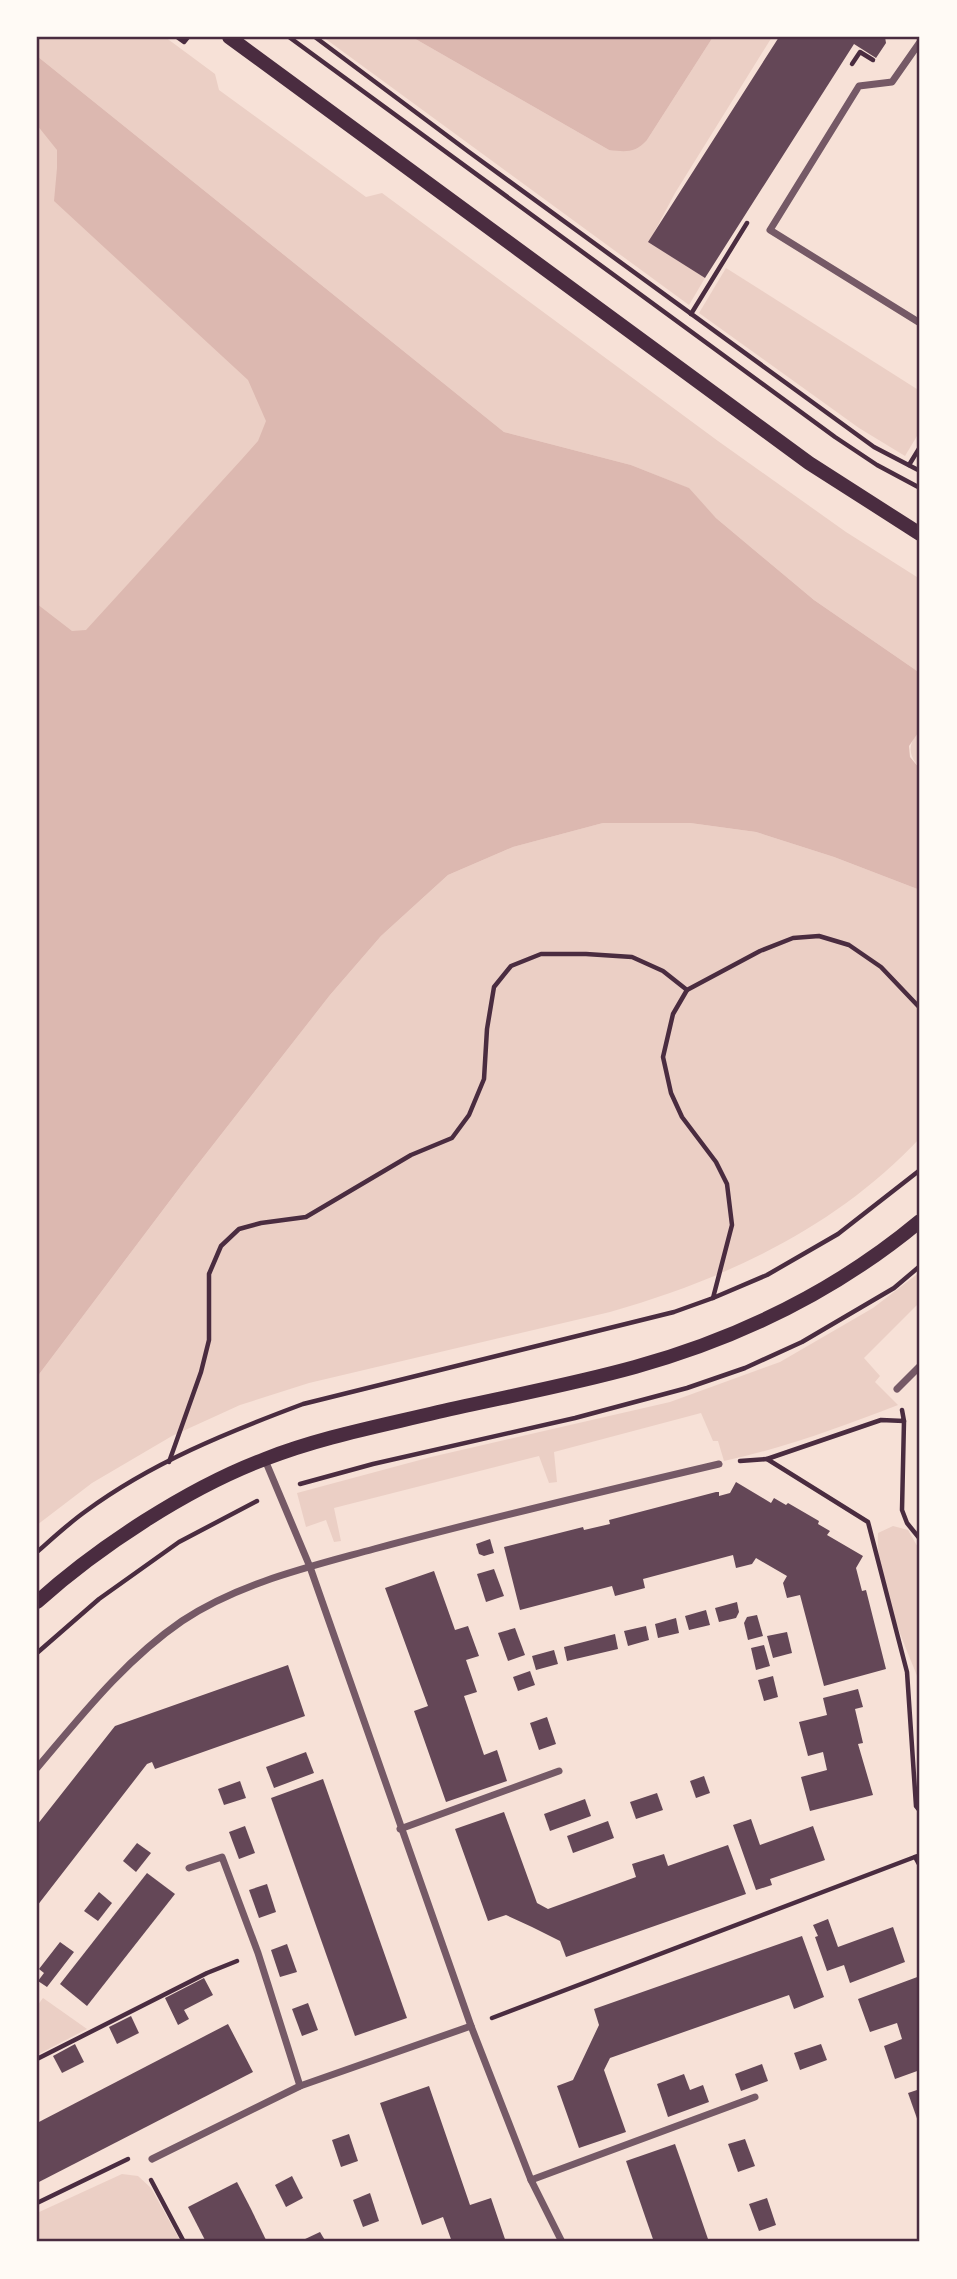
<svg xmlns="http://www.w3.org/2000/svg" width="957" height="2279" font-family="Bitter,serif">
	<rect width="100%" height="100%" fill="#f7e1d7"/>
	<g fill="#ebcfc5">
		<polygon points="37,37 165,37 215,74 219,90 366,197 382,193 718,441 846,532 920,579 920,673 814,600 716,518 688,488 631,465 504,432 37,56"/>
		<polygon points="323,37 412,37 609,150 647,140 713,37 772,37 675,193 649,242 705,278 689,305"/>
		<polygon points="37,106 340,419 37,818"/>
		<polygon points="726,268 920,391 920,431 905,456 859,428 699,313"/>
		<path d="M 920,730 L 920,769 C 908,754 907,745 920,730 Z"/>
		<path d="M 603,823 L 690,823 L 756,832 L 834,857 L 920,890 L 920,1138 C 837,1227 726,1279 610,1312 L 309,1383 L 240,1405 L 172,1436 L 92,1483 L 37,1525 L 37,1377 L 184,1182 L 330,995 L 381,936 L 448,875 L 513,847 Z"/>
		<path d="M 920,1272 L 920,1302 L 864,1358 L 880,1376 L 875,1382 L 898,1405 C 841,1427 784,1448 724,1461 L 718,1441 L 713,1441 L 701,1413 L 554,1452 L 557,1482 L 549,1483 L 539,1456 L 334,1508 L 341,1541 L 334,1542 L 326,1520 L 306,1527 L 297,1493 L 431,1457 L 670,1402 L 780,1362 L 873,1308 Z"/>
		<path d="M 893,1526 L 908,1530 L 920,1551 L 920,1683 C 903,1640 875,1579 878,1533 Z"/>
		<polygon points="43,1998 87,2029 37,2055 37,2006"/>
		<polygon points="122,2174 138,2176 151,2188 181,2242 37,2242 37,2213"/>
	</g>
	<g fill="#dcb8b0">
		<path d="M 412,37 L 713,37 L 647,140 C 635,153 626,152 609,150 Z"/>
		<polygon points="37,56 504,432 631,465 689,488 716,518 814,600 920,673 920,730 909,746 910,757 920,769 920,890 834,857 756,832 690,823 603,823 513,847 448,875 381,936 330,995 184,1182 37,1377 37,604 72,631 86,630 242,459 258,441 266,421 248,380 54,201 57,168 57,150 37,125"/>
	</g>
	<g fill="#644757">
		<polygon points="779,37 885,37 886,43 876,58 854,44 705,278 648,242"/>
		<polygon points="736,1482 771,1503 774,1498 786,1505 788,1503 819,1521 818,1524 830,1531 827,1535 863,1556 856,1568 862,1591 866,1590 886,1669 824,1686 800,1595 787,1598 783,1583 787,1576 756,1558 752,1564 736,1568 733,1555 643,1579 645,1588 615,1596 612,1586 520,1610 504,1547 583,1527 584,1530 610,1524 609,1520 716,1492 719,1492 719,1496 730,1493"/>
		<polygon points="490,1539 494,1553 484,1556 479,1554 476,1544"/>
		<polygon points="494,1569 504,1596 486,1602 477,1574"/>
		<polygon points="434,1571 455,1630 468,1626 479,1656 466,1660 477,1692 464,1696 484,1755 497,1750 507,1781 446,1802 414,1711 428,1706 385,1588"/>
		<polygon points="737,1602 739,1612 736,1618 719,1622 715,1608"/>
		<polygon points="706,1610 710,1625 689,1630 685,1616"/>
		<polygon points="757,1615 763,1636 748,1640 744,1623 747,1617"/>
		<polygon points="676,1618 679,1633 658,1638 655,1624"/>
		<polygon points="646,1626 649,1640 628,1646 624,1631"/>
		<polygon points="515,1628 525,1655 508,1661 498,1633"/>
		<polygon points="787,1632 792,1653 773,1658 767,1636"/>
		<polygon points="615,1634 618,1649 567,1661 564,1647"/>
		<polygon points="764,1645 770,1666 756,1670 751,1648"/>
		<polygon points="554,1650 558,1664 536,1670 532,1656"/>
		<polygon points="288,1665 305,1716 155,1769 152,1762 147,1764 37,1906 37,1825 115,1726"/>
		<polygon points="530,1671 535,1685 518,1691 513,1677"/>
		<polygon points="773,1676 778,1697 764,1701 758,1680"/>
		<polygon points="858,1689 863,1707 855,1709 863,1743 858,1744 873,1795 810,1811 801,1777 827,1770 823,1752 808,1756 799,1722 827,1715 823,1698"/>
		<polygon points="547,1717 556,1744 539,1750 530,1723"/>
		<polygon points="306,1752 314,1773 274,1788 266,1767"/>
		<polygon points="704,1776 710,1793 696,1798 690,1781"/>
		<polygon points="323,1779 407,2018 355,2036 271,1798"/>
		<polygon points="240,1781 246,1798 224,1805 218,1789"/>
		<polygon points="657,1793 663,1810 636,1819 630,1802"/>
		<polygon points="585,1799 591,1816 550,1831 544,1814"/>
		<polygon points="504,1812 537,1903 548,1909 636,1877 632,1864 664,1854 668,1866 728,1845 746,1894 566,1957 560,1941 532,1927 506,1915 488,1921 455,1829"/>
		<polygon points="751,1819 760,1845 813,1826 825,1860 770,1879 772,1885 756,1890 733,1825"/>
		<polygon points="608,1821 614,1838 573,1853 567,1836"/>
		<polygon points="245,1826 255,1853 239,1859 229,1832"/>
		<polygon points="137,1843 151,1853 136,1872 123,1861"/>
		<polygon points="147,1873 175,1894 87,2006 60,1984"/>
		<polygon points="267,1884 276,1912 259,1918 249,1890"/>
		<polygon points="99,1892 112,1903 98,1921 84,1911"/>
		<polygon points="828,1919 838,1947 893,1927 905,1962 850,1983 844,1965 827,1971 815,1937 818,1936 813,1925"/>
		<polygon points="802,1936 824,1997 794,2009 789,1995 610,2058 604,2070 626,2132 579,2148 557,2086 573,2080 599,2025 594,2009"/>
		<polygon points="60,1942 74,1952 47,1987 38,1981 44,1973 39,1969"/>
		<polygon points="287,1944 297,1972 280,1977 271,1950"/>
		<polygon points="920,1976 920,2070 895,2079 884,2046 902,2039 897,2023 870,2032 858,1999"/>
		<polygon points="204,1978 213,1995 184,2010 189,2019 178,2025 165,1998"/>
		<polygon points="308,2003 318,2030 302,2036 292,2009"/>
		<polygon points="131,2016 139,2033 117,2044 109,2027"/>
		<polygon points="228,2024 253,2072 37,2183 37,2123"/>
		<polygon points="75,2044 84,2062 62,2073 53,2056"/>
		<polygon points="821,2044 827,2060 800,2070 794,2053"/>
		<polygon points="762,2064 768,2081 741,2091 735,2074"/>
		<polygon points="684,2074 690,2090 703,2085 709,2102 668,2117 657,2084"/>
		<polygon points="429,2086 470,2205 491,2198 506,2242 452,2242 443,2217 422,2225 380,2103"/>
		<polygon points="920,2089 920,2127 908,2093"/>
		<polygon points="349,2134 358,2161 341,2167 332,2140"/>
		<polygon points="745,2139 755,2166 738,2172 728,2144"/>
		<polygon points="675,2144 686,2175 709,2242 654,2242 647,2222 626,2161"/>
		<polygon points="292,2176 303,2198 286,2207 275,2185"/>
		<polygon points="237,2182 251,2209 267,2242 206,2242 188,2207"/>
		<polygon points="370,2193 379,2221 363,2227 353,2200"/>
		<polygon points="767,2198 776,2225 759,2231 749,2204"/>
		<polygon points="320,2232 326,2242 304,2242 303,2240"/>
	</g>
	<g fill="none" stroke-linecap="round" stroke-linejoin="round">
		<g stroke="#4a2c40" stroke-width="4.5">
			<polyline points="177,37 184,42 188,37"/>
			<polyline points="289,37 835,437 877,465 920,488"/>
			<polyline points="315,37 469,152 874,447 920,471"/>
			<polyline points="852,64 860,52 873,60"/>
			<polyline points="691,314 747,223"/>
			<polyline points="909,465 920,447"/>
			<polyline points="713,1298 732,1225 727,1184 716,1162 682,1117 671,1093 663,1057 673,1014 687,990 760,951 793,938 819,936 849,945 881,967 920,1008"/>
			<polyline points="902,1410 904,1421 881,1420 767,1459 868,1522 907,1672 916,1806 920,1811"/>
			<polyline points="904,1421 902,1510 907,1523 920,1539"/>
			<polyline points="740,1461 767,1459"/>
			<polyline points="169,1462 201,1372 209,1340 209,1274 221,1246 239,1229 261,1223 306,1217 411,1155 452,1138 469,1115 484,1079 487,1029 494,987 511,966 541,954 586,954 632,957 663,971 687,990"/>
			<polyline points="300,1484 373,1464 575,1418 687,1388 745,1368 802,1342 894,1288 920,1266"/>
			<path d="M 37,1552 C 53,1538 69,1523 86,1511 C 151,1463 228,1432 303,1404 L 674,1312 L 713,1298 L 767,1275 L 838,1234 L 920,1170"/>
			<polyline points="37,1653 99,1599 179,1542 257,1501"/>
			<polyline points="915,1857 920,1866"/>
			<polyline points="492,2018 920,1855"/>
			<polyline points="37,2059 207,1973 237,1961"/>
			<polyline points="151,2180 184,2242"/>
			<polyline points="37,2203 128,2159"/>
		</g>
		<g stroke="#755966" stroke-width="7">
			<polyline points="920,42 892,82 859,86 770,230 920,323"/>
			<polyline points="897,1389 920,1366"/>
			<polyline points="265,1460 310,1567 471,2026 531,2180 562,2242"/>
			<path d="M 37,1768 C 81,1716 125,1660 182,1621 C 239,1583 309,1567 374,1549 C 489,1518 604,1491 719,1464"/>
			<polyline points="400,1829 559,1771"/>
			<polyline points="189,1868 222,1857 258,1953 300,2086"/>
			<polyline points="152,2159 300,2086 471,2026"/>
			<polyline points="531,2180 755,2097"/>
		</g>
		<g stroke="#4a2c40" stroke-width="14">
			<polyline points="229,37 809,463 920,534"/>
			<path d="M 37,1602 C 98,1547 188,1488 265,1459 C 321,1437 380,1426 438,1412 C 504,1397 570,1385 635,1367 C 739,1338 836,1291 920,1221"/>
		</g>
	</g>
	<rect width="957" height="2279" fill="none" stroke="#fffaf5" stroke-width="77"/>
	<rect x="38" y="38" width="880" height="2202" fill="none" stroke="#4a2c40" stroke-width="2.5"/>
</svg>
